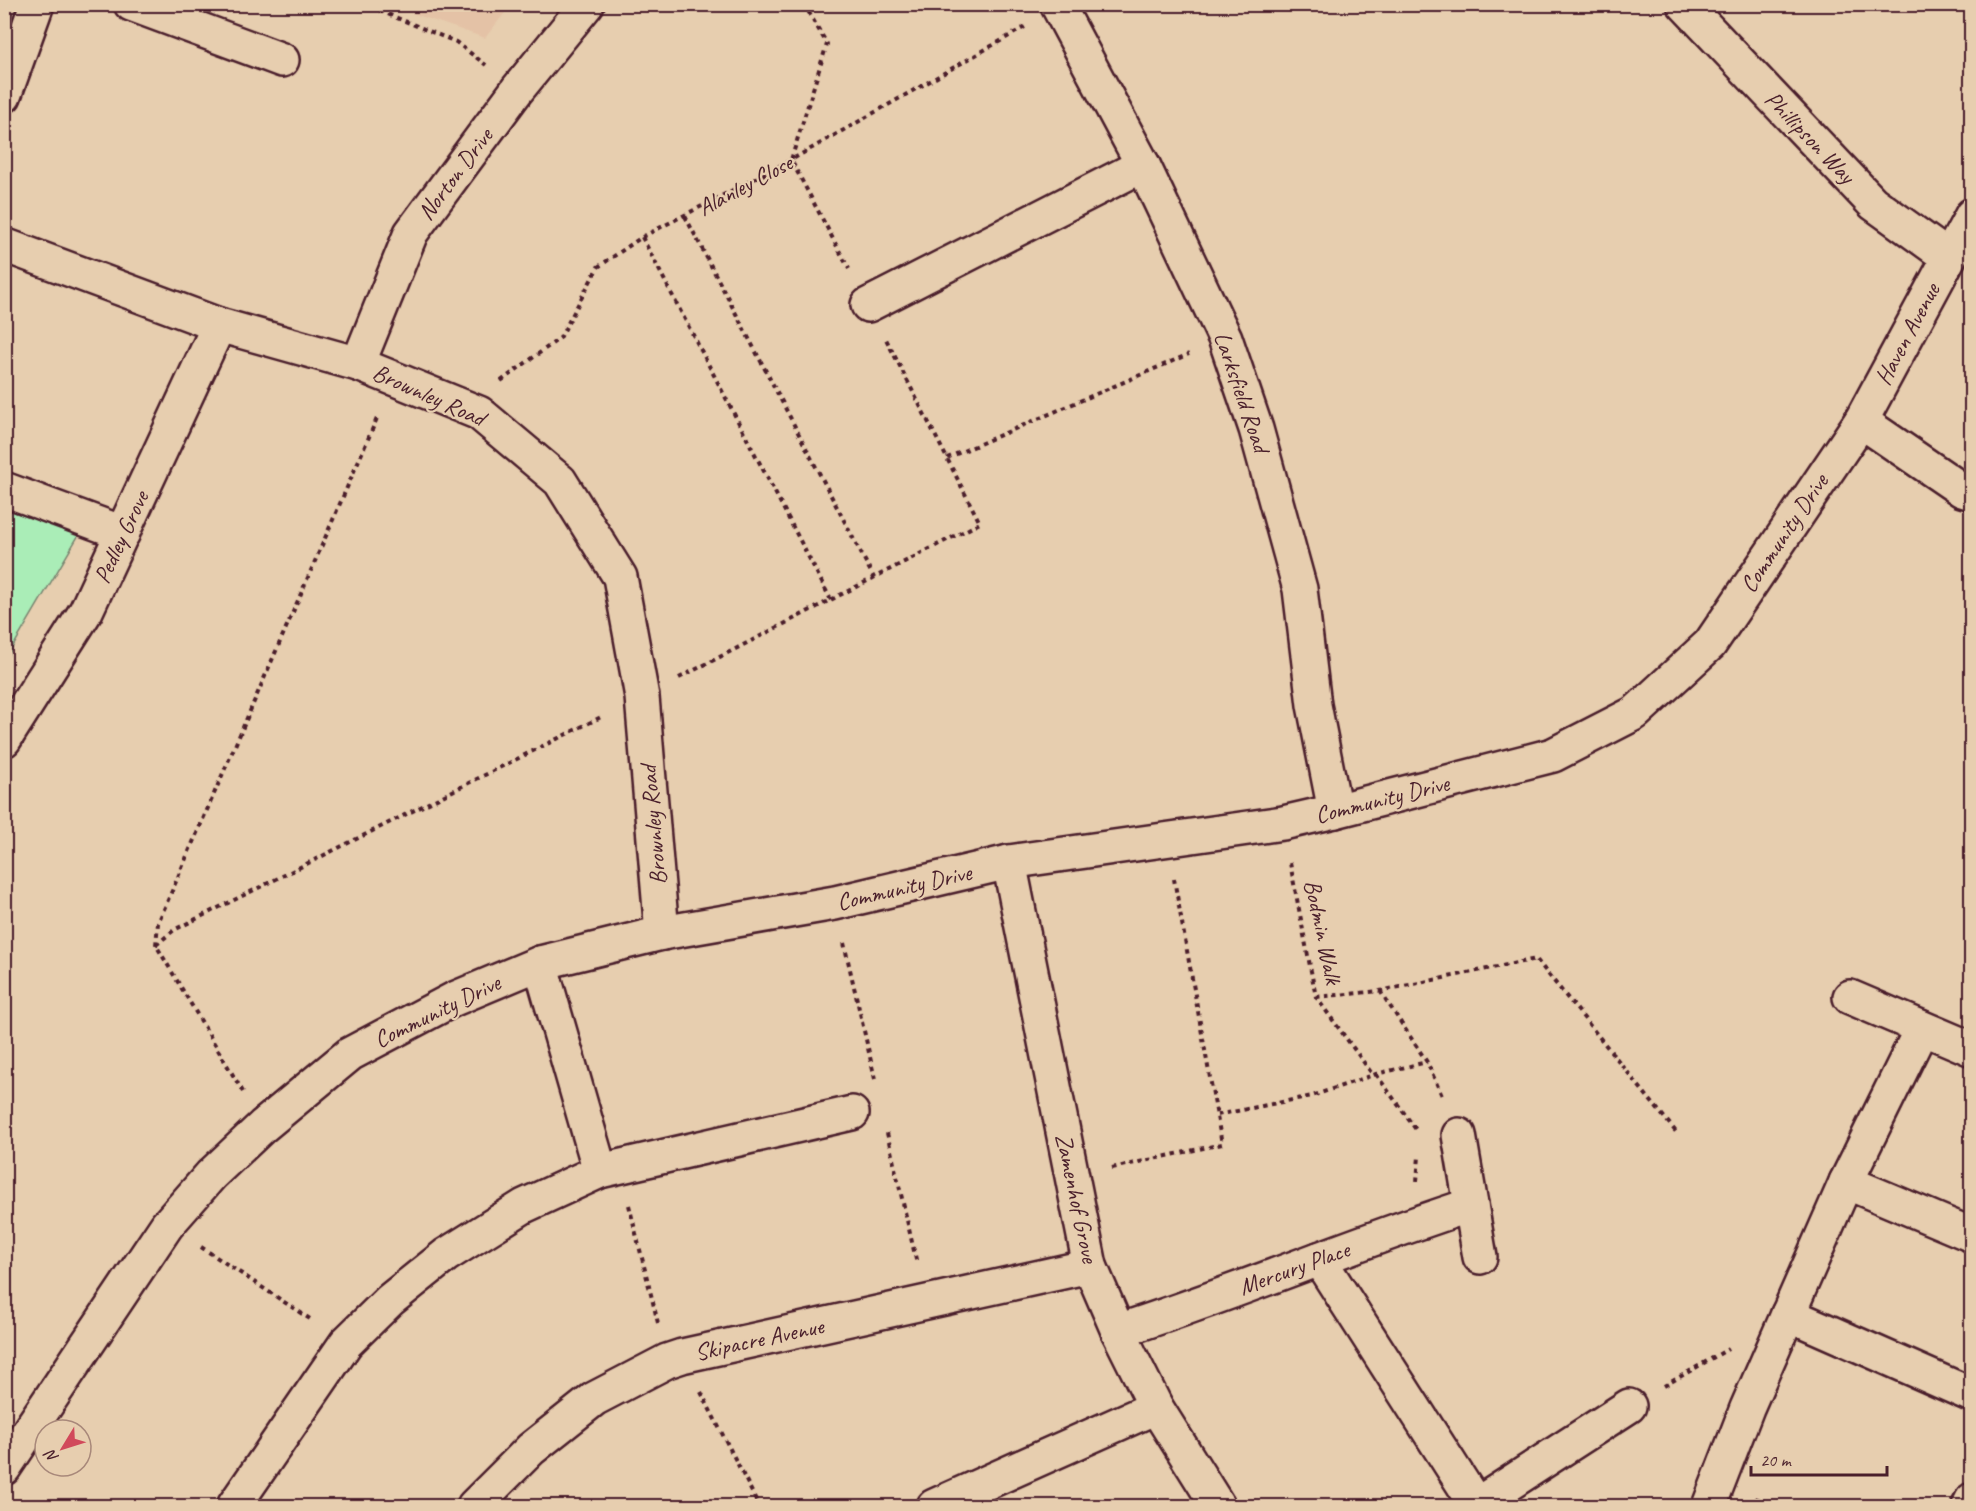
<svg xmlns="http://www.w3.org/2000/svg" width="1976" height="1511" font-family="Caveat,sans-serif">
	<rect width="100%" height="100%" fill="#e7ceaf"/>
	<filter id="ink" filterUnits="userSpaceOnUse"><feTurbulence type="fractalNoise" baseFrequency=".0167" numOctaves="2"/><feDisplacementMap in="SourceGraphic" scale="12" xChannelSelector="R" yChannelSelector="G"/><feConvolveMatrix kernelMatrix="1 2 1 2 8 2 1 2 1" color-interpolation-filters="sRGB"/></filter>
	<g filter="url(#ink)">
		<polygon fill="#e4c2a6" points="388,5 511,5 485,38"/>
		<polygon fill="#aaedb7" stroke="#7a8671" stroke-width="1.5" points="5,501 83,528 5,660"/>
		<g fill="none" stroke-linecap="round" stroke-linejoin="round">
			<g stroke="#4a1f2b" stroke-width="38">
				<g id="minor">
					<polyline points="131,4 282,60"/>
					<polyline points="1057,4 1143,165 1225,338 1256,429 1300,589 1314,705 1335,811"/>
					<polyline points="1684,4 1873,203 1948,257"/>
					<polyline points="4,96 37,4"/>
					<polyline points="4,245 219,325 358,364 479,413 560,481 620,577 642,697 662,933"/>
					<polyline points="868,305 1143,165"/>
					<polyline points="358,364 411,233 517,90 587,4"/>
					<polyline points="1861,421 1962,490 1972,493"/>
					<polyline points="4,489 123,533"/>
					<polyline points="4,740 86,611 219,325"/>
					<polyline points="1009,862 1090,1266 1118,1331 1156,1407 1218,1506"/>
					<polyline points="540,963 600,1171"/>
					<polyline points="1850,997 1972,1049"/>
					<polyline points="1459,1135 1480,1257"/>
					<polyline points="1846,1182 1972,1235"/>
					<polyline points="1319,1259 1477,1506"/>
					<polyline points="1788,1314 1972,1395"/>
					<path d="M 1118,1331 C 1237,1293 1352,1243 1471,1205"/>
					<polyline points="4,1468 167,1225 211,1175 263,1126 350,1054 454,999 540,963 662,933 835,903 1009,862 1283,823 1335,811 1553,755 1635,713 1710,644 1861,421 1972,215"/>
					<polyline points="1476,1505 1629,1406"/>
					<polyline points="234,1506 346,1343 390,1300 446,1255 524,1206 600,1171 852,1113"/>
					<polyline points="474,1506 531,1449 594,1399 667,1361 682,1356 1090,1266"/>
					<polyline points="934,1506 1156,1407"/>
					<polyline points="1709,1506 1747,1408 1846,1182 1922,1028"/>
					<polyline points="1969,1506 1972,1500"/>
				</g>
			</g>
			<g stroke="#4a1f2b" stroke-width="4" stroke-dasharray="4.5 4.5" stroke-linecap="butt">
				<polyline points="363,4 456,42 486,65"/>
				<polyline points="804,4 827,44 791,160 849,269"/>
				<polyline points="685,216 874,578"/>
				<polyline points="642,237 831,600"/>
				<polyline points="501,381 560,338 598,267 642,237 791,160 1025,27"/>
				<polyline points="947,458 1189,354"/>
				<polyline points="679,678 980,523 886,339"/>
				<polyline points="1290,863 1316,997 1373,1075"/>
				<polyline points="844,943 875,1079"/>
				<polyline points="156,945 174,930 603,716"/>
				<polyline points="1380,991 1427,1062 1443,1098"/>
				<polyline points="1316,997 1380,991 1536,959 1676,1132"/>
				<polyline points="1376,1074 1417,1131"/>
				<polyline points="243,1092 156,945 158,923 378,416"/>
				<polyline points="1217,1115 1312,1096 1376,1074 1427,1062"/>
				<polyline points="887,1133 917,1264"/>
				<polyline points="1112,1168 1222,1144 1174,879"/>
				<polyline points="1417,1181 1419,1156"/>
				<polyline points="629,1205 658,1323"/>
				<polyline points="201,1247 313,1321"/>
				<polyline points="1664,1386 1728,1349"/>
				<polyline points="701,1392 759,1506"/>
				<polyline points="1755,1498 1775,1506"/>
			</g>
			<use href="#minor" stroke="#e7ceaf" stroke-width="33"/>
		</g>
	</g>
	<g text-anchor="middle" dominant-baseline="central" stroke-width="4.5" stroke-linejoin="round" paint-order="stroke">
		<g font-size="24" fill="#4a1f2b" stroke="#e7ceaf">
			<text transform="translate(1810 137) rotate(46)">Phillipson Way</text>
			<text transform="translate(455 174) rotate(-53)">Norton Drive</text>
			<text transform="translate(745 185) rotate(-28)">Alanley Close</text>
			<text transform="translate(1907 334) rotate(-62)">Haven Avenue</text>
			<text transform="translate(1242 392) rotate(71)">Larksfield Road</text>
			<text transform="translate(429 395) rotate(24)">Brownley Road</text>
			<text transform="translate(1784 533) rotate(-56)">Community Drive</text>
			<text transform="translate(121 537) rotate(-65)">Pedley Grove</text>
			<text transform="translate(1382 799) rotate(-14)">Community Drive</text>
			<text transform="translate(653 825) rotate(-95)">Brownley Road</text>
			<text transform="translate(904 887) rotate(-13)">Community Drive</text>
			<text transform="translate(1323 932) rotate(78)">Bodmin Walk</text>
			<text transform="translate(437 1011) rotate(-26)">Community Drive</text>
			<text transform="translate(1077 1198) rotate(78)">Zamenhof Grove</text>
			<text transform="translate(1294 1268) rotate(-20)">Mercury Place</text>
			<text transform="translate(759 1339) rotate(-12)">Skipacre Avenue</text>
		</g>
	</g>
	<rect width="1976" height="1511" fill="none" stroke="#e7ceaf" stroke-width="24"/>
	<rect x="12" y="12" width="1952" height="1487" fill="none" stroke="#4a1f2b" stroke-width="2" filter="url(#ink)"/>
	<g transform="translate(63 1448) rotate(232)"><circle r="28" fill="#e7ceaf" stroke="#a8887a" stroke-width="1.5"/>
	<path d="M0-4.5L10 22L0 15L-10 22Z" fill="#d1495b"/>
	<text y="-9" font-size="16" font-weight="bold" text-anchor="middle" fill="#4a1f2b">N</text>
	</g>
	<path d="M1751 1466v9h136v-9" fill="none" stroke="#4a1f2b" stroke-width="3"/>
	<text x="1760" y="1466" font-size="18" fill="#4a1f2b" stroke="#e7ceaf" stroke-width="4.5" paint-order="stroke">20 m</text>
</svg>
